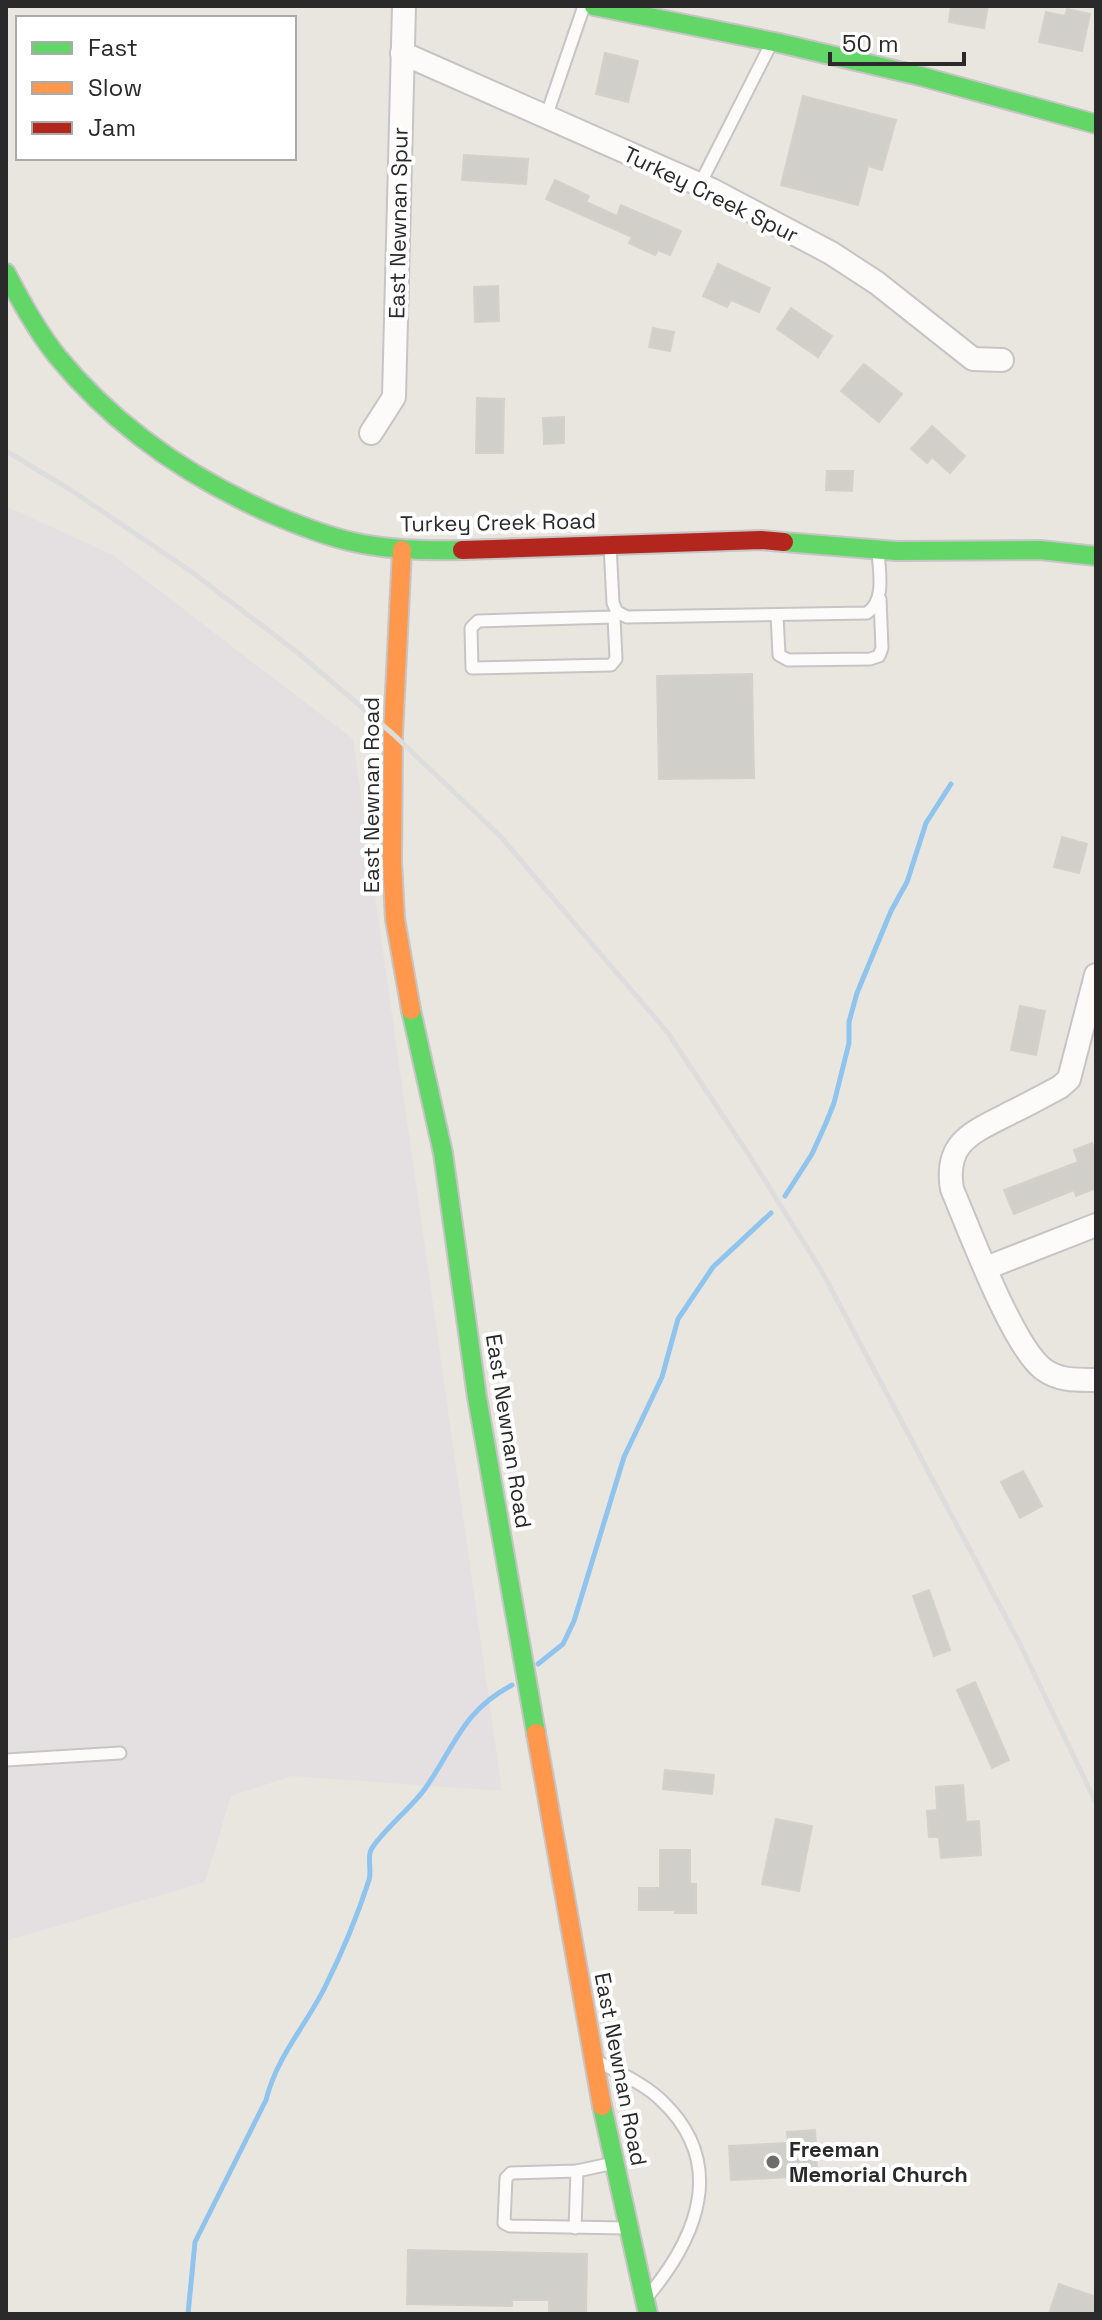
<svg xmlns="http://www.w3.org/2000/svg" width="1102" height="2320" font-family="'Space Grotesk',sans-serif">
	<rect width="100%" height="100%" fill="#e9e6df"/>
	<polygon fill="#e4e0e2" points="6,506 113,555 353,739 502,1791 292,1776 231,1796 205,1882 6,1941"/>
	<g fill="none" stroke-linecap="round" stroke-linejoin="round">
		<g stroke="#8fc4ee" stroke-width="5">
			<polyline points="785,1196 812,1154 826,1123 834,1103 849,1043 849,1022 857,993 891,911 907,882 926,823 951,784"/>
			<polyline points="538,1664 563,1644 574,1621 624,1457 662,1377 678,1319 713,1267 771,1213"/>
			<path d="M 188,2314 L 195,2242 L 266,2100 C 277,2056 305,2027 325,1987 C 342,1953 357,1917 369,1880 C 372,1871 367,1858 371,1850 C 380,1833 411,1808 424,1790 C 455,1747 461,1712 512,1685"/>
		</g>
	</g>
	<g fill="#d1cfca" stroke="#d4d1cb" stroke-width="2">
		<polygon points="951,6 988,6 984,28 949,22"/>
		<polygon points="1067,9 1090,14 1082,51 1039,42 1046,12 1065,16"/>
		<polygon points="605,53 638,61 628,102 596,94"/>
		<polygon points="803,96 896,120 882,170 868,166 858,205 781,185"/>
		<polygon points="464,155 528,159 526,184 462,180"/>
		<polygon points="555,180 589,196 586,202 617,216 621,205 681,231 670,255 658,250 655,255 629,243 632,237 546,199"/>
		<polygon points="718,264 770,288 759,312 731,300 727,307 703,296"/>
		<polygon points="498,286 499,321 475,322 474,287"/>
		<polygon points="791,308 832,336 818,357 777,329"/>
		<polygon points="653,328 674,332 670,351 649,347"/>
		<polygon points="864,364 902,394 879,422 841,391"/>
		<polygon points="477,398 504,399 503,453 476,453"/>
		<polygon points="564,417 564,443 544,444 543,418"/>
		<polygon points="932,426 965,456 950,473 932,457 927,463 911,449"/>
		<polygon points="827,471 853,471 852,491 826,490"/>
		<polygon points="752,674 754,778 659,779 657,676"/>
		<polygon points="1062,837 1087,844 1079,873 1054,867"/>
		<polygon points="1020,1006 1045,1011 1036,1055 1011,1050"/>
		<polygon points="1092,1143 1096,1153 1096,1188 1076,1196 1074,1190 1014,1214 1004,1190 1078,1162 1074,1150"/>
		<polygon points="1023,1471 1042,1506 1020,1518 1001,1482"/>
		<polygon points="929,1590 950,1650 934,1656 913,1596"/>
		<polygon points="975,1682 1009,1760 992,1768 957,1690"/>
		<polygon points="665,1770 714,1775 712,1794 663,1789"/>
		<polygon points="963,1785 966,1822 979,1821 981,1855 941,1858 939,1837 929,1837 927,1811 937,1810 936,1787"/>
		<polygon points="776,1819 812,1826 799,1891 762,1884"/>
		<polygon points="660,1850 690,1850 690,1884 696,1884 696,1913 675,1913 675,1910 639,1910 639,1888 660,1888"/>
		<polygon points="815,2130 818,2183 792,2185 792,2177 731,2180 729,2146 788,2143 787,2132"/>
		<polygon points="408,2250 587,2254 586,2314 549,2314 549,2300 512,2300 512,2306 407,2304"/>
		<polygon points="1059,2284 1096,2297 1096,2314 1049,2314"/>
	</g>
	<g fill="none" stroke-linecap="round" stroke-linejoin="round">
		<g stroke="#c6c4c5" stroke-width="15">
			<g id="lane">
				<polyline points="546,117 584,6"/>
				<polyline points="700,184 772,42"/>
				<path d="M 610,545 L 613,603 L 617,612 L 627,617 L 867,613 C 886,600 879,572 878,551"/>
				<polyline points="777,615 779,655 788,660 870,659 879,656 882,648 880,599"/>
				<polyline points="614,617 616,659 611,665 472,668 471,628 478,621 614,617 617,612"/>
				<polyline points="6,1760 120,1753"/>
				<path d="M 599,2062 C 619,2073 645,2084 662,2101 C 727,2163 698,2236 648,2296"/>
				<polyline points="614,2163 577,2171 511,2173 506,2178 504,2223 510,2226 626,2228"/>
				<polyline points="575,2228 577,2171"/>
			</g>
		</g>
		<g stroke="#c6c4c5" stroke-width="26">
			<g id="street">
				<polyline points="402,53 712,190 831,253 877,283 973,359 1002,360"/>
				<polyline points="371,433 394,397 404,6"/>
				<path d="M 1096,975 L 1069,1079 L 1060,1087 C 1043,1096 1027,1105 1010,1113 C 974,1132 944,1141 952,1189 C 969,1229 1012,1345 1043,1369 C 1059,1381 1077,1380 1096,1380"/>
				<polyline points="986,1268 1096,1225"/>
			</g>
		</g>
		<g stroke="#c6c4c5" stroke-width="22">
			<g id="fast">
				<polyline points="594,6 779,43 920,76 1096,124"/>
				<path d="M 6,273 C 21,302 37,331 57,356 C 115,427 188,477 272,514 C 298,525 325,536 353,542 C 389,550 426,551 462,550"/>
				<polyline points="784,542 896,551 1040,550 1096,556"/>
				<polyline points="411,1010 443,1153 477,1397 536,1733"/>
				<polyline points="602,2106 648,2314"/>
			</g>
		</g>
		<g stroke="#c6c4c5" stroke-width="22">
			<g id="slow">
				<polyline points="402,550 393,734 392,861 395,919 411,1010"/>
				<polyline points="536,1733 602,2106"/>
			</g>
		</g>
		<g stroke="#c6c4c5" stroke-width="22">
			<polyline id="jam" points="462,550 761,540 784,542"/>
		</g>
		<use href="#lane" stroke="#fcfbfa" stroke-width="11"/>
		<use href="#street" stroke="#fcfbfa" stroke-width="22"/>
		<use href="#fast" stroke="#63d668" stroke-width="18"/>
		<use href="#slow" stroke="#ff974d" stroke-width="18"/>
		<use href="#jam" stroke="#b3261e" stroke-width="18"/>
		<polyline stroke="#ddddde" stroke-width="5" points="6,451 69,489 189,570 298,653 393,734 500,836 668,1033 749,1155 821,1270 1019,1642 1096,1803"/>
	</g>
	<circle fill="#6d6c69" stroke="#fff" stroke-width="3" cx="773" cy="2162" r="8"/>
	<g text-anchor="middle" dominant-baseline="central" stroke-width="8" stroke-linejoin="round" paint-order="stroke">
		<g font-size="22" fill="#2a2a2a" stroke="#fff">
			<text transform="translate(711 194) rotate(26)">Turkey Creek Spur</text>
			<text transform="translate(398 223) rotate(-89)">East Newnan Spur</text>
			<text transform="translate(498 522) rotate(-1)">Turkey Creek Road</text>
			<text transform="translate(371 795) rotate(-90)">East Newnan Road</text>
			<text transform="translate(509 1431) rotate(81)">East Newnan Road</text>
			<text transform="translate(621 2069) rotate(79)">East Newnan Road</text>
		</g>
		<g font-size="22" font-weight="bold" fill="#2a2a2a" stroke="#fff" text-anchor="start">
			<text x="789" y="2149">Freeman<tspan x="789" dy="25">Memorial Church</tspan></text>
		</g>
	</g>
	<rect width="1102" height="2320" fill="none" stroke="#2a2a2a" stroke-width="16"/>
	<rect x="16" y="16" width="280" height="144" fill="#ffffff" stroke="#aaaaaa" stroke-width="2"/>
	<rect x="32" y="42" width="40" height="12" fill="#63d668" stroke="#aaaaaa" stroke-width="2"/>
	<text x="88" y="56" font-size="24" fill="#2a2a2a">Fast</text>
	<rect x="32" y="82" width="40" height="12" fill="#ff974d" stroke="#aaaaaa" stroke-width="2"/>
	<text x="88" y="96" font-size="24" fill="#2a2a2a">Slow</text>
	<rect x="32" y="122" width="40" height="12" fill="#b3261e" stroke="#aaaaaa" stroke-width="2"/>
	<text x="88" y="136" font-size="24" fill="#2a2a2a">Jam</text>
	<path d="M830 52v12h134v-12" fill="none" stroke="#2a2a2a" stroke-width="4"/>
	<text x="842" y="52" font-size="24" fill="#2a2a2a" stroke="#ffffff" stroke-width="6" paint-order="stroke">50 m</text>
</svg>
